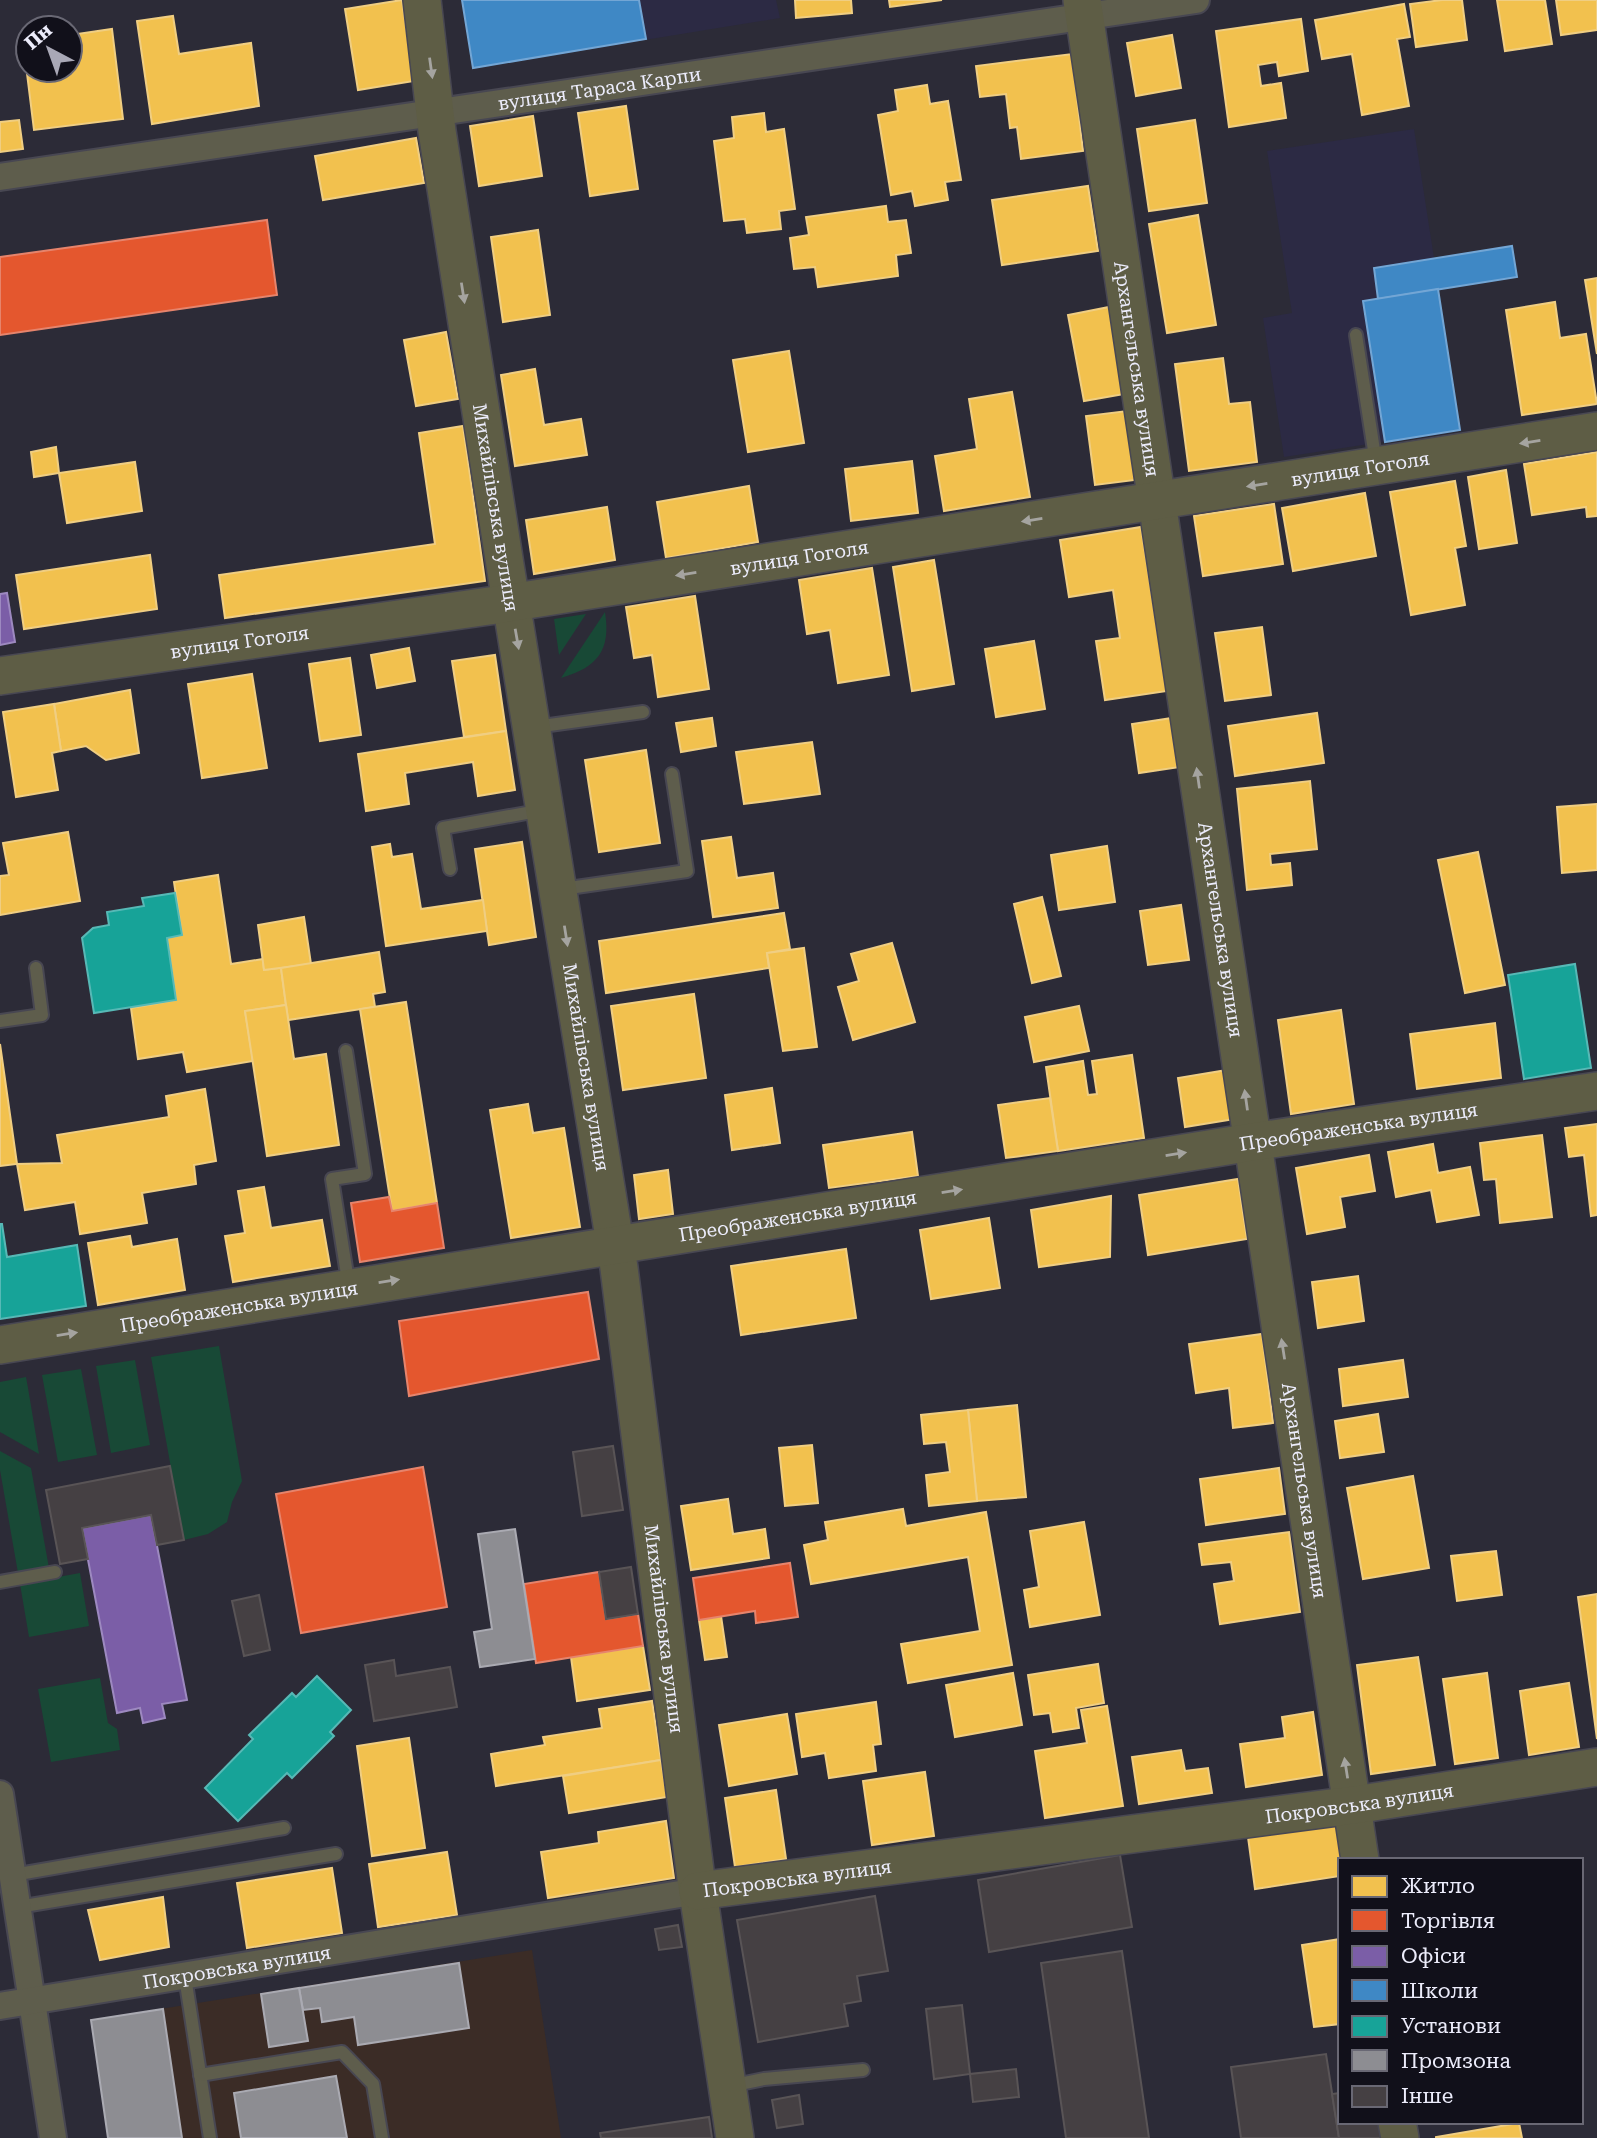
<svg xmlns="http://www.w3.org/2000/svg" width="1597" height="2138" font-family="'Roboto Serif',serif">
	<rect width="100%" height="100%" fill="#2c2b37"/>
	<g fill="#2c2a44">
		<polygon points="462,0 776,0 780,18 473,68"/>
		<polygon points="1414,129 1434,258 1374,268 1379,298 1438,289 1460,430 1284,457 1263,318 1292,313 1267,151"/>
	</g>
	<polygon fill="#3b2c26" points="532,1950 561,2138 108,2138 91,2020"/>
	<g fill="#184936">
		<path d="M 605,612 C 611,650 598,667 561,678 Z"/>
		<polygon points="586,614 559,655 554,619"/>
		<polygon points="219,1346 242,1481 232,1502 227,1522 208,1534 184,1540 151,1357"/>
		<polygon points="135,1360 150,1445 111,1453 96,1366"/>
		<polygon points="81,1369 97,1455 58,1462 42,1375"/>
		<polygon points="26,1377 28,1388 39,1454 0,1432 0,1382"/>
		<polygon points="0,1451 31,1468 49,1568 18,1573 0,1470"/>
		<polygon points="80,1573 89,1626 29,1637 20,1584"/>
		<polygon points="100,1678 108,1723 117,1729 120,1750 51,1762 38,1689"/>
	</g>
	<g fill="#f2c14e" stroke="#f0ce82" stroke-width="2">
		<polygon points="402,0 414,81 358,90 345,9"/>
		<polygon points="795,0 851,0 852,13 796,18"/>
		<polygon points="889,0 942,0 890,7"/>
		<polygon points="1442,0 1462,0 1467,40 1416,47 1410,4"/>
		<polygon points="1497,0 1545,0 1552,44 1505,51"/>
		<polygon points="1556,0 1597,0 1597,30 1561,35"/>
		<polygon points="1404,4 1410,37 1397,39 1409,106 1362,115 1352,54 1322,59 1315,20"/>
		<polygon points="173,16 179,54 251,43 259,106 152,124 137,21"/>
		<polygon points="1301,19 1308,71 1279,76 1277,62 1258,65 1261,86 1281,83 1286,118 1229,127 1216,31"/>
		<polygon points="112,29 123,119 34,130 23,41 28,40 28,70 70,70 70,35"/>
		<polygon points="1172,35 1181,88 1136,96 1127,43"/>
		<polygon points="1072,54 1083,151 1021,159 1017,127 1010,128 1006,94 980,97 976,66"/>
		<polygon points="927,85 930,104 948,101 961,180 945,182 948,200 915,206 912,191 891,195 878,115 898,111 895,90"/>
		<polygon points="626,106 638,189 590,196 578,113"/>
		<polygon points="764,113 766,132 784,129 795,209 779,211 781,229 747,233 745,219 724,221 714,141 734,138 732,117"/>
		<polygon points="533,116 542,176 479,186 470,126"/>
		<polygon points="19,120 23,149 0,152 0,122"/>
		<polygon points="1195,120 1207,203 1149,211 1137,129"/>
		<polygon points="416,138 424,183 323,200 315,156"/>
		<polygon points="1088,186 1098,251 1002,265 992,200"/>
		<polygon points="886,206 888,222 906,220 911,253 896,255 898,276 818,287 815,267 794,269 790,238 809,235 806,217"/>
		<polygon points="1198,215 1216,325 1167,333 1149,224"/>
		<polygon points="538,230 550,315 503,322 491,237"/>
		<polygon points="1597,278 1597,354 1585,280"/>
		<polygon points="1555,302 1560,338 1586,334 1597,404 1522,415 1506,310"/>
		<polygon points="1114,306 1130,393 1084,401 1068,315"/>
		<polygon points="446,332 458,399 416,406 404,340"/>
		<polygon points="789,351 804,443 748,452 733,360"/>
		<polygon points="1223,358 1229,404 1250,402 1257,462 1189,471 1175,364"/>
		<polygon points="535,369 544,425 581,419 587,455 515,466 501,375"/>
		<polygon points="1012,392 1030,497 944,511 935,456 977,449 969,399"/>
		<polygon points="1127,411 1135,480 1095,485 1086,416"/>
		<polygon points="463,426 485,581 225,618 219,575 435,544 419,433"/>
		<polygon points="56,447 59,473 34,477 31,452"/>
		<polygon points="1597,452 1597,516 1587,517 1586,507 1532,515 1524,464"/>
		<polygon points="912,461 918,513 851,521 845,469"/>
		<polygon points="135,462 142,511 67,523 59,473"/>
		<polygon points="1506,470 1517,543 1479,549 1468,477"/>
		<polygon points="1455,481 1466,546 1455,548 1465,605 1411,615 1390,492"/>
		<polygon points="749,486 758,542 666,558 657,502"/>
		<polygon points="1365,493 1376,556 1293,571 1282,508"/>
		<polygon points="1274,504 1283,564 1203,576 1194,516"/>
		<polygon points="607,507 615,560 534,574 526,520"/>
		<polygon points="1141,527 1167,691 1105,700 1096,641 1120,638 1113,590 1069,597 1060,540"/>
		<polygon points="150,555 157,609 24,629 16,575"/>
		<polygon points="934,560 954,684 912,691 893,567"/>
		<polygon points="872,568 889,675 838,683 830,630 807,634 799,580"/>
		<polygon points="695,596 709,689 658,697 652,655 634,658 626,607"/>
		<polygon points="1262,627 1271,695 1225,701 1215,633"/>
		<polygon points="1034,641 1045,709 996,717 985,649"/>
		<polygon points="409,648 415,681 377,688 371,655"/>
		<polygon points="495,655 506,731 464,737 452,661"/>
		<polygon points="350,658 361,735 320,741 309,664"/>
		<polygon points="252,674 267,768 202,778 188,684"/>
		<polygon points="130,690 139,753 106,760 86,746 61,751 54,704"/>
		<polygon points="54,704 61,751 52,753 58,790 16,797 3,712"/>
		<polygon points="1317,713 1324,763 1235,776 1228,726"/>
		<polygon points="712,718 716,746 681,752 676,723"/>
		<polygon points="1172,718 1180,767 1139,773 1132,724"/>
		<polygon points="506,731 515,790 478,796 473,762 405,773 409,804 366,811 358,754"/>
		<polygon points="812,742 820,794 744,804 736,752"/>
		<polygon points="646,750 660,843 599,852 585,760"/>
		<polygon points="1310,781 1317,849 1270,854 1271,865 1290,863 1292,885 1247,890 1237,789"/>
		<polygon points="1597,804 1597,870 1562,873 1557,807"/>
		<polygon points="68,832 80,901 0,915 0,876 9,875 3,843"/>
		<polygon points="731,837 737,878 773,873 778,908 713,917 702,841"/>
		<polygon points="522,842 536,937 489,945 475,849"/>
		<polygon points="390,844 392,857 412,854 421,909 483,900 487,931 386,946 372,847"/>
		<polygon points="1107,846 1115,902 1059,910 1051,855"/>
		<polygon points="1478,852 1505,985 1465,993 1438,860"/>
		<polygon points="218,875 231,964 263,959 264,970 281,968 286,1005 245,1011 253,1061 187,1072 183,1052 138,1059 131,1008 176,1000 167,938 182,935 174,882"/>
		<polygon points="1042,897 1061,976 1032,983 1014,904"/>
		<polygon points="1181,905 1189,960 1148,965 1140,911"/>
		<polygon points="784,913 790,949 767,953 769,968 606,993 599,941"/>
		<polygon points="304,917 311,964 264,970 258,925"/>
		<polygon points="892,943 915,1022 853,1040 838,987 859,981 851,954"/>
		<polygon points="804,948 817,1047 783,1051 767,953"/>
		<polygon points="379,952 385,992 373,994 375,1007 288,1020 281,968"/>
		<polygon points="694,994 706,1078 623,1090 611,1006"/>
		<polygon points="406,1002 437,1203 392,1211 360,1009"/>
		<polygon points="286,1005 294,1059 326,1054 339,1145 267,1156 245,1011"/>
		<polygon points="1079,1006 1089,1051 1034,1062 1025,1017"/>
		<polygon points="1341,1010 1354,1104 1291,1114 1278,1020"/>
		<polygon points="1495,1023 1501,1078 1417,1089 1410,1034"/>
		<polygon points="0,1044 17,1164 0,1166"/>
		<polygon points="1132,1055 1144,1138 1058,1151 1046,1067 1083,1061 1088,1095 1097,1094 1092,1061"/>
		<polygon points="1227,1070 1235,1119 1185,1127 1178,1078"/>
		<polygon points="772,1088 780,1143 732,1150 725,1095"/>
		<polygon points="205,1089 216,1161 194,1165 196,1184 142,1193 147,1223 80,1234 75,1202 25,1210 17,1164 62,1163 57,1135 169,1117 166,1096"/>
		<polygon points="1050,1098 1058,1151 1006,1158 998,1105"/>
		<polygon points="528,1104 533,1133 564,1128 580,1227 511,1238 490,1110"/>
		<polygon points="1597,1124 1597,1215 1591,1216 1584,1155 1569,1157 1565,1128"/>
		<polygon points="912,1132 918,1176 829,1188 823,1145"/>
		<polygon points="1542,1135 1552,1217 1500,1223 1496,1179 1484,1180 1480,1143"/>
		<polygon points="1433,1144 1438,1173 1470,1167 1479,1215 1437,1222 1431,1190 1396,1197 1388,1152"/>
		<polygon points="1369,1155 1375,1191 1340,1197 1345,1227 1307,1234 1296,1168"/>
		<polygon points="668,1170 673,1214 639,1219 634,1175"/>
		<polygon points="1238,1179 1247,1239 1148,1255 1139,1195"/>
		<polygon points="264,1187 271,1228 322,1220 330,1266 233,1282 225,1236 245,1233 238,1191"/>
		<polygon points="1111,1196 1110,1257 1039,1267 1031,1210"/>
		<polygon points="989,1218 1000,1288 931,1299 920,1230"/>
		<polygon points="130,1236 132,1247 177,1239 185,1290 98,1305 88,1243"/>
		<polygon points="846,1249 856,1318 741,1335 731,1266"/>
		<polygon points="1358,1276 1364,1321 1318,1328 1312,1282"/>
		<polygon points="1262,1334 1273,1423 1233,1428 1229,1388 1196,1393 1189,1344"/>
		<polygon points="1403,1360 1408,1397 1343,1406 1339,1369"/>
		<polygon points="1017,1405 1026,1497 977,1501 968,1410"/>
		<polygon points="968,1410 977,1501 929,1506 926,1475 950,1472 946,1442 924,1444 921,1415"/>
		<polygon points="1378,1414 1384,1452 1340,1458 1335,1421"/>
		<polygon points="812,1445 818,1503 785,1506 779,1448"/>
		<polygon points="1279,1468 1285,1514 1206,1525 1200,1479"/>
		<polygon points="1413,1476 1429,1568 1363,1579 1347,1488"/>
		<polygon points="728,1499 733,1534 765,1529 769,1558 691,1570 681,1506"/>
		<polygon points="903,1509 906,1526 986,1512 1012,1665 908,1683 901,1644 980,1631 968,1557 811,1584 804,1545 828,1540 825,1522"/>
		<polygon points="1084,1522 1100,1615 1030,1627 1024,1590 1039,1587 1030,1531"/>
		<polygon points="1289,1532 1300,1612 1220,1624 1214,1584 1234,1581 1231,1562 1202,1565 1199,1544"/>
		<polygon points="1496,1551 1502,1595 1457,1601 1451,1556"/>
		<polygon points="1597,1594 1597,1739 1578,1597"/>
		<polygon points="721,1616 727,1657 705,1660 699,1620"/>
		<polygon points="643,1646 650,1690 577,1701 571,1657"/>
		<polygon points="1418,1657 1435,1765 1371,1774 1357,1665"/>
		<polygon points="1098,1664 1104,1703 1076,1708 1079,1728 1053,1732 1050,1713 1034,1715 1028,1675"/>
		<polygon points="1013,1673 1022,1725 955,1737 946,1685"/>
		<polygon points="1487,1673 1498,1758 1455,1764 1443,1679"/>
		<polygon points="1569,1683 1579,1747 1529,1755 1520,1691"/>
		<polygon points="652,1701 661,1760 496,1786 491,1754 545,1745 543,1737 602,1728 599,1709"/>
		<polygon points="876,1702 881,1744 873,1745 876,1771 829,1778 825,1753 802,1757 796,1714"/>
		<polygon points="1107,1706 1123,1806 1045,1818 1035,1751 1087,1743 1081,1710"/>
		<polygon points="1313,1712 1322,1775 1246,1787 1240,1744 1285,1738 1282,1717"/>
		<polygon points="787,1714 797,1774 729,1786 719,1725"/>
		<polygon points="409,1738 425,1848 372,1856 357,1746"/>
		<polygon points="1181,1750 1185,1771 1208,1768 1212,1793 1139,1804 1132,1757"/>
		<polygon points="661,1760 667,1797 569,1813 563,1776"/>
		<polygon points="925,1772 934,1836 872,1845 863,1781"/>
		<polygon points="776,1790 786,1859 735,1867 725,1798"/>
		<polygon points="666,1821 674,1878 548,1898 541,1852 599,1843 598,1832"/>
		<polygon points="1339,1824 1344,1860 1340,1860 1340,1876 1255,1889 1248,1837"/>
		<polygon points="447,1852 457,1915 378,1927 369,1864"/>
		<polygon points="332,1868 342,1933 247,1948 237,1883"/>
		<polygon points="163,1897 169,1947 100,1960 88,1910"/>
		<polygon points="1340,1939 1340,2024 1314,2027 1302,1945"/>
		<polygon points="1519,2123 1522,2138 1436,2138 1436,2137"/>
	</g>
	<g fill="#e4572e" stroke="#e6846c" stroke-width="2">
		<polygon points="267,220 277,295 0,335 0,257"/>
		<polygon points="389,1197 392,1211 437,1203 444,1248 360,1262 351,1203"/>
		<polygon points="588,1292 599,1359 409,1396 399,1321"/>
		<polygon points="423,1467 447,1607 301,1633 276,1494"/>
		<polygon points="790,1563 798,1617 756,1623 755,1611 699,1620 693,1578"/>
		<polygon points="599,1572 606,1619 638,1614 643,1646 536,1663 524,1584"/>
	</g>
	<g fill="#7b5ea7" stroke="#9d89c0" stroke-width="2">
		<polygon points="7,593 15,642 0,645 0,594"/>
		<polygon points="151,1515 187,1700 162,1704 165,1718 143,1723 140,1708 117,1713 82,1528"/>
	</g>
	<g fill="#3f88c5" stroke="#73a6d5" stroke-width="2">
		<polygon points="462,0 639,0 646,39 473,68"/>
		<polygon points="1512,246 1517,277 1378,299 1374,268"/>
		<polygon points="1438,289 1460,430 1385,442 1363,301"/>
	</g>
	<g fill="#17a398" stroke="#57b9b6" stroke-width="2">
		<polygon points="175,893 182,935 167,938 176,1000 94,1013 82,938 93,928 109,925 107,912 144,906 142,898"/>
		<polygon points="1575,964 1591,1068 1524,1079 1508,975"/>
		<polygon points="0,1224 2,1224 7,1257 77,1245 86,1306 0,1319"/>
		<polygon points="317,1676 351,1710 330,1732 334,1736 292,1778 287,1773 238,1821 205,1788 253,1739 249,1735 292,1693 296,1697"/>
	</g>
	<g fill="#8d8d92" stroke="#aaaab2" stroke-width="2">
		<polygon points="515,1529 535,1659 480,1667 474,1632 492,1629 478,1534"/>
		<polygon points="459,1963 469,2028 358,2045 354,2017 322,2022 320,2008 303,2010 299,1988"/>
		<polygon points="299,1988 308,2041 269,2047 261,1994"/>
		<polygon points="163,2009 182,2138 108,2138 91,2020"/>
		<polygon points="336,2076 347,2138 241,2138 234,2093"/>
	</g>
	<g fill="#454043" stroke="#595456" stroke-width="2">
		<polygon points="613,1446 623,1510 582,1516 573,1452"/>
		<polygon points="170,1466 184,1540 157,1545 151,1515 82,1528 88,1559 60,1564 46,1490"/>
		<polygon points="631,1567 638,1614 606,1619 599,1572"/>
		<polygon points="259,1595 270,1650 244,1656 232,1601"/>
		<polygon points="394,1660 396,1676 450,1667 457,1707 374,1721 365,1665"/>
		<polygon points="1120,1855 1132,1927 989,1952 978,1880"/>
		<polygon points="875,1896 888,1971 857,1976 861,2001 844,2004 848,2026 758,2042 737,1920"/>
		<polygon points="678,1925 682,1947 659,1950 655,1929"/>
		<polygon points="1122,1951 1149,2138 1066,2138 1041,1963"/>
		<polygon points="962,2005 970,2074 934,2079 926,2009"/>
		<polygon points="1326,2054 1339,2138 1241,2138 1231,2067"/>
		<polygon points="1016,2069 1019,2097 973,2102 970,2074"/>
		<polygon points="1340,2093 1340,2122 1381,2122 1384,2138 1339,2138 1332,2094"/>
		<polygon points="799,2095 803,2124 777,2128 772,2100"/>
		<polygon points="709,2117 712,2138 601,2138 600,2133"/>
	</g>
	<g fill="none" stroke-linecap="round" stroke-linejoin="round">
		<g stroke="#484752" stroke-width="16">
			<g id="lane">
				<polyline points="1356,335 1376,463"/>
				<polyline points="535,727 643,712"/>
				<polyline points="450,869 443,828 543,810"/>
				<polyline points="562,889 687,871 672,774"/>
				<polyline points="0,1021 42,1015 36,968"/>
				<polyline points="346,1051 365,1174 332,1179 349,1287"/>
				<polyline points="0,1582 55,1572"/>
				<polyline points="13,1875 284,1828"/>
				<polyline points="18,1907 336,1854"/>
				<polyline points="185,1977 210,2138"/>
				<polyline points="200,2075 342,2052 373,2084 382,2138"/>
				<polyline points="730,2086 764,2079 863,2070"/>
			</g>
		</g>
		<g stroke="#484752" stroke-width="30">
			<g id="street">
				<path id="s1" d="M 0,177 L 1196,0"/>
				<polyline points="0,1794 53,2138"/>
				<path id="s2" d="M 0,2006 L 698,1891"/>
			</g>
		</g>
		<g stroke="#484752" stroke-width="40">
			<g id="secondary">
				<path id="s3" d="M 422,0 L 437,131 L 505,565 L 619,1268 L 696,1879 L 735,2138"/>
				<path id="s4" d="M 1082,0 L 1360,1860"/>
				<path id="s5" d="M 0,676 L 496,605 L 1597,431"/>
				<path id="s6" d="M 0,1345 L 1252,1142 L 1597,1091"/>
				<path id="s7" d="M 698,1891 L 1361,1804 L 1597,1767"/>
				<polyline points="1397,2122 1400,2138"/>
			</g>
		</g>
		<use href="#lane" stroke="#5e5d4c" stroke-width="12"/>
		<use href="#street" stroke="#5e5d4c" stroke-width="26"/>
		<use href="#secondary" stroke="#5e5d45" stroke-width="37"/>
	</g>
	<defs><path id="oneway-solid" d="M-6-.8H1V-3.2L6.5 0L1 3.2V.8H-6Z" transform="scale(1.75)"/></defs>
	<g fill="#a5a4a0">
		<use href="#oneway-solid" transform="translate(431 68) rotate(82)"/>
		<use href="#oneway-solid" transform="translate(463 293) rotate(81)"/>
		<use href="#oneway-solid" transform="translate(1530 442) rotate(171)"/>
		<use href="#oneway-solid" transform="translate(1257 485) rotate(171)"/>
		<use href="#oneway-solid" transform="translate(1032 520) rotate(171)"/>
		<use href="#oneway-solid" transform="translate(686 574) rotate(171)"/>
		<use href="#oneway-solid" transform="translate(517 639) rotate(80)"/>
		<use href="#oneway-solid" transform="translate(1198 778) rotate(-98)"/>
		<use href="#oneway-solid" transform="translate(566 936) rotate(81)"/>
		<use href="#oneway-solid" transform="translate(1246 1100) rotate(-98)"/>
		<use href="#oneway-solid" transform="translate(1176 1154) rotate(-9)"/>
		<use href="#oneway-solid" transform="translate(952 1191) rotate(-9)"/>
		<use href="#oneway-solid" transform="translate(389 1281) rotate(-9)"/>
		<use href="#oneway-solid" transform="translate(67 1334) rotate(-9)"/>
		<use href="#oneway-solid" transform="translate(1283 1349) rotate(-99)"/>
		<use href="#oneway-solid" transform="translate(1346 1768) rotate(-99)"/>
	</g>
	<g text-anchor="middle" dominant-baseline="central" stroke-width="7" stroke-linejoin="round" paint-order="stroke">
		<g font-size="19" fill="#ececfb" stroke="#11101a">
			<text stroke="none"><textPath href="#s1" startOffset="606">вулиця Тараса Карпи</textPath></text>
			<text stroke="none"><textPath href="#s4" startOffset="373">Архангельська вулиця</textPath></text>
			<text stroke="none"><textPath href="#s5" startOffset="1376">вулиця Гоголя</textPath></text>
			<text stroke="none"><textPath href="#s3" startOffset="513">Михайлівська вулиця</textPath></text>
			<text stroke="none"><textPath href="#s5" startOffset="808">вулиця Гоголя</textPath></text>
			<text stroke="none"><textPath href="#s5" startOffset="242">вулиця Гоголя</textPath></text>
			<text stroke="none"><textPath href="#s4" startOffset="940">Архангельська вулиця</textPath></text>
			<text stroke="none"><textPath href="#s3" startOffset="1080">Михайлівська вулиця</textPath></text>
			<text stroke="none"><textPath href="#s6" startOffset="1376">Преображенська вулиця</textPath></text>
			<text stroke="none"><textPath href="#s6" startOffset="808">Преображенська вулиця</textPath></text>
			<text stroke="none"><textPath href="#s6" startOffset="242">Преображенська вулиця</textPath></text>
			<text stroke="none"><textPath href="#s4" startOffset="1507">Архангельська вулиця</textPath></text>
			<text stroke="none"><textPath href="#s3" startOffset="1647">Михайлівська вулиця</textPath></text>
			<text stroke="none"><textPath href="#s7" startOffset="667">Покровська вулиця</textPath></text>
			<text stroke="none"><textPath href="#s7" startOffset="100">Покровська вулиця</textPath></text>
			<text stroke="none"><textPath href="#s2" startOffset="240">Покровська вулиця</textPath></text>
		</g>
	</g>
	<rect x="1338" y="1858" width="245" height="266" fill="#11101a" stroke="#696874" stroke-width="2"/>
	<rect x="1352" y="1876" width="35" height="21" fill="#f2c14e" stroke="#696874" stroke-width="2"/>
	<text x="1401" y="1893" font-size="21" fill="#ececfb">Житло</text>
	<rect x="1352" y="1910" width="35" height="21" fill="#e4572e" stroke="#696874" stroke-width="2"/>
	<text x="1401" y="1928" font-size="21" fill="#ececfb">Торгівля</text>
	<rect x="1352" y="1946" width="35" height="21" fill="#7b5ea7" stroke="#696874" stroke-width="2"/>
	<text x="1401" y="1963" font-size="21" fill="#ececfb">Офіси</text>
	<rect x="1352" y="1980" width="35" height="21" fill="#3f88c5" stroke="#696874" stroke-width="2"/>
	<text x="1401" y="1998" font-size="21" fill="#ececfb">Школи</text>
	<rect x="1352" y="2016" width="35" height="21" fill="#17a398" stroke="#696874" stroke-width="2"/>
	<text x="1401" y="2033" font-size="21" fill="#ececfb">Установи</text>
	<rect x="1352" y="2050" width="35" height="21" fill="#8d8d92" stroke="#696874" stroke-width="2"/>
	<text x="1401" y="2068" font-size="21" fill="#ececfb">Промзона</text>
	<rect x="1352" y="2086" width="35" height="21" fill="#454043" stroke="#696874" stroke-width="2"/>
	<text x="1401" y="2103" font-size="21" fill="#ececfb">Інше</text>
	<g transform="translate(49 49) rotate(319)"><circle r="33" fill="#11101a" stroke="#696874" stroke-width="2"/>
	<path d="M0-5L12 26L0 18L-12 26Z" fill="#a9a8b6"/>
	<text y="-10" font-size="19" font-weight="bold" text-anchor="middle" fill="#ececfb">Пн</text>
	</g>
</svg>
